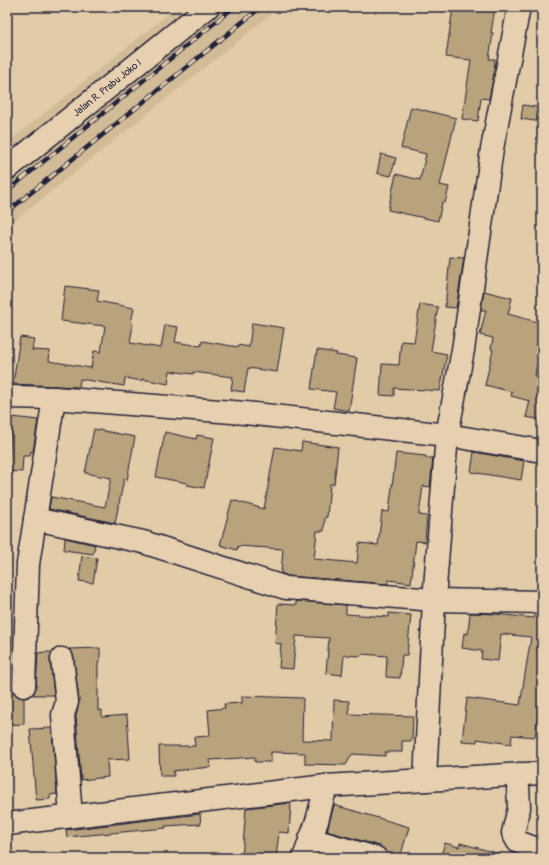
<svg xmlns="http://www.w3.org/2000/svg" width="549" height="865" font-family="Pangolin,sans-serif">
	<rect width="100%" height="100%" fill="#e2cba7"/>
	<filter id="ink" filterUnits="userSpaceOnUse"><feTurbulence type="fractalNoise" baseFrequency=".025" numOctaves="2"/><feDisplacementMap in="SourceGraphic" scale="8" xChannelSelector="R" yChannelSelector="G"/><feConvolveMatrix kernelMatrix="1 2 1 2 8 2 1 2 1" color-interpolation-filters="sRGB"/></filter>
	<g filter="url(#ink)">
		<polygon fill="#d2bc98" points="177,7 280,7 7,227 7,143"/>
		<g fill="#b9a37c" stroke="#22223b">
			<polygon points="453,7 495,7 491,33 493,33 489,59 495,59 494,74 489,99 481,98 478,121 462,119 471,60 446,57"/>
			<polygon points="523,105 542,108 542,122 521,119"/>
			<polygon points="411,107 456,118 440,185 449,187 445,203 442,202 438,221 388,210 396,174 420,180 426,154 401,148"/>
			<polygon points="381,154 396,158 391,176 377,173"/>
			<polygon points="450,257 464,258 456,308 445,307"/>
			<polygon points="65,286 99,290 97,301 134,308 131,323 133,324 130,343 161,348 165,325 178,327 175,342 201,346 202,341 238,347 238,345 249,347 252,323 284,328 277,372 248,368 244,392 231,390 233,377 193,372 193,374 170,371 168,384 142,379 142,381 125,378 124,386 80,379 79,387 13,384 20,337 34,339 32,350 50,351 49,361 91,368 94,351 101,352 105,326 61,321"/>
			<polygon points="484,291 512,298 508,314 541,323 536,347 540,348 535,375 542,375 542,420 526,417 530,401 511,396 512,392 485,385 493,350 491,349 493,338 480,335 486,310 481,310"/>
			<polygon points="420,304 438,307 431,351 447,354 440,391 394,388 394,396 380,395 382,364 399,365 401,341 414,342"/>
			<polygon points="317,350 337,353 336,355 357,358 349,411 333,408 336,392 311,389"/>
			<polygon points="12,417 38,420 33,452 31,451 30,456 23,456 22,472 8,471"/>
			<polygon points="94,429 135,437 127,480 124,479 115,523 49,509 51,497 105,507 111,478 85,473"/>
			<polygon points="165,432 196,439 197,435 214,438 204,488 187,485 187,483 156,477"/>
			<polygon points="302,442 338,447 334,484 330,484 327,517 325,517 324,531 317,531 314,559 357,563 359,543 378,545 382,511 389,512 396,453 426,456 426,458 433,458 430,487 423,486 419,515 427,516 425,542 416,541 411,583 388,580 388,584 288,576 281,573 283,549 238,546 237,550 220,545 232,500 264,509 275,447 301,451"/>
			<polygon points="474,452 524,461 521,480 471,472"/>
			<polygon points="65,538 95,545 93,554 64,550"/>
			<polygon points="82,556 97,558 93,583 79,581"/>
			<polygon points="296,601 346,605 346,614 389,617 389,613 411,615 407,655 402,655 400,678 386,677 387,656 362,654 361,656 344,655 342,675 326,673 329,638 296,636 293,669 279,668 281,644 275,643 278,604 296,605"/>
			<polygon points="470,613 495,614 534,618 535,614 542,614 542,717 538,716 535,737 512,735 511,744 477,739 477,742 462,741 467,698 520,705 531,637 501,634 498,661 481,659 482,651 462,648 464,633 468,634"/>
			<polygon points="100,648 100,662 98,662 98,711 102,710 102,717 127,715 130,759 107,760 108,777 81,780 76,716 79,701 74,658 72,652 69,649"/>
			<polygon points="45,652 52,652 50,660 54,695 33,695 36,686 38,653"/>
			<polygon points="7,691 13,691 17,696 24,698 24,724 7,725"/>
			<polygon points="242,696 303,698 302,740 333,741 334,700 349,701 349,714 413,716 412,741 402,741 402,752 385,752 385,756 352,754 346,765 305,764 305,753 271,752 271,762 255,762 255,757 210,760 211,767 173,771 174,776 160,776 159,746 195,746 194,737 210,736 208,710 225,708 224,704 242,703"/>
			<polygon points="52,728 57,794 50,795 50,799 36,800 30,729"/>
			<polygon points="291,803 289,833 279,832 276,858 242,858 246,808"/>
			<polygon points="334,805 409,827 400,858 388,858 385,850 380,846 327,831"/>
			<polygon points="200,814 201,824 165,826 166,828 67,837 66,830"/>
			<polygon points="445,843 459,847 460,843 500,854 500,858 440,858"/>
		</g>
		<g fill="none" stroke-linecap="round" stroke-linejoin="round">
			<g stroke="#22223b" stroke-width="25">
				<g id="minor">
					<path id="s1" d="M 7,169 L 208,7"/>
					<polyline points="7,397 54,398 245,413 447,435 542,451"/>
					<polyline points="35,519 143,542 286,588 434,600 542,602"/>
					<polyline points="62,659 67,702 63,715 71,816"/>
					<polyline points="24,686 28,564 54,398"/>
					<polyline points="519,774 518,785 519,808 513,833 518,842 542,851"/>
					<polyline points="425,780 434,600 447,435 463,350 492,149 519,7"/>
					<polyline points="7,824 326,786 542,773"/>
					<polyline points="310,839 376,858"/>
					<polyline points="304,858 317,821 326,786"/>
				</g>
			</g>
			<use href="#minor" stroke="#e7d0af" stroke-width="22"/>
			<g stroke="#22223b" stroke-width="4.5">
				<g id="rail">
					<polyline points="7,191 234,7"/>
					<polyline points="7,212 261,7"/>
				</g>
			</g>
			<use href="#rail" stroke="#e7d0af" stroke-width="3" stroke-dasharray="9" stroke-linecap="butt"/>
		</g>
	</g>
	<g text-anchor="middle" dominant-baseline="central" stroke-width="3.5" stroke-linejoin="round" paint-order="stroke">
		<g font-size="10" fill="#22223b" stroke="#e7d0af">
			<text stroke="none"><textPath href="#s1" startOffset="129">Jalan R. Prabu Joko I</textPath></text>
		</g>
	</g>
	<rect width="549" height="865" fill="none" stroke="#e7d0af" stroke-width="24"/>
	<rect x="12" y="12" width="525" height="841" fill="none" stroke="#22223b" stroke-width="1.5" filter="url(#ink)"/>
</svg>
